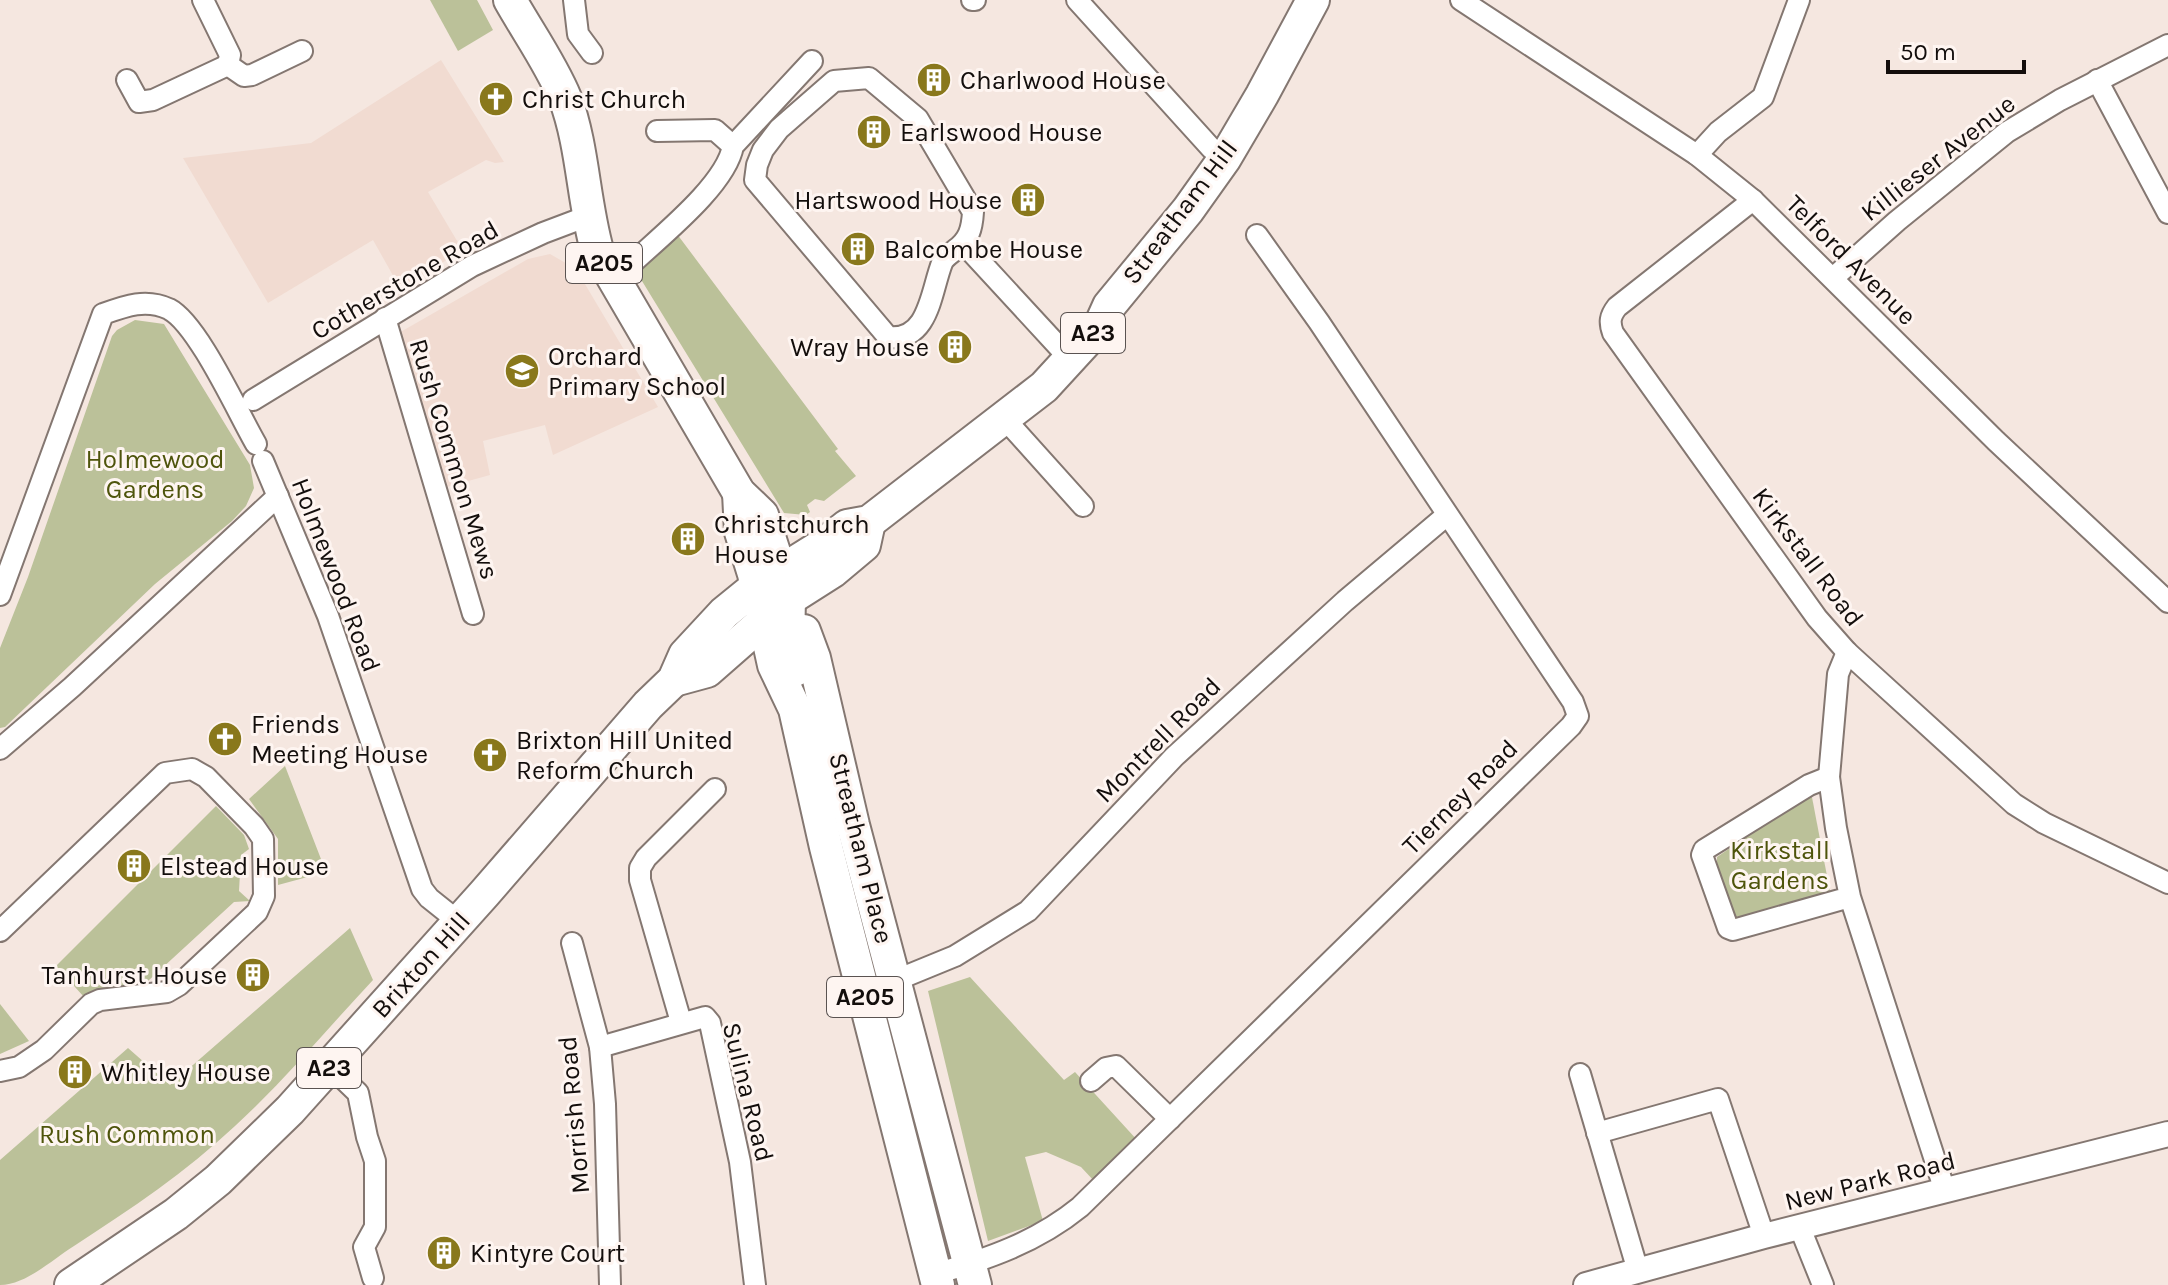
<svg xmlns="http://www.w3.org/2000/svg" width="2168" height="1285" font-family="Karla,sans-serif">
	<rect width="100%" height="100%" fill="#f5e7e0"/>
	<g fill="#f1dbd1">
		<polygon points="441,60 504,162 495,163 486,160 428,192 472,266 460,252 402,287 404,295 373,240 268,303 183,158 311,143"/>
		<polygon points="550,254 576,269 658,407 553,455 545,425 483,441 490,475 443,488 397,334 528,259"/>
	</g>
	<g fill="#bbc199">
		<polygon points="430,0 477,0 493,30 458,51"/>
		<polygon points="677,234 838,449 835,451 856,476 824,501 815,499 807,505 810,512 806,515 784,513 634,268"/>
		<polygon points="135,320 164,324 250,465 254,488 246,506 232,521 155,584 5,727 0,728 0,648 28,577 112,336 117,330"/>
		<polygon points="285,766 326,872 278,885 278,839 249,799"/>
		<polygon points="1811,792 1831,897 1736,917 1717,867 1717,857"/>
		<polygon points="216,806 244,835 249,849 241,855 239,891 250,901 234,902 148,981 84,997 56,966"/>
		<path d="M 350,928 L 373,980 C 327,1029 284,1081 235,1126 C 186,1172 131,1209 74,1246 C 53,1259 26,1285 0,1285 L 0,1160 L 128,1048 L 170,1085 Z"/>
		<polygon points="970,977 1064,1080 1075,1072 1138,1141 1095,1182 1081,1167 1046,1152 1025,1157 1043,1221 988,1241 928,991"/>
		<polygon points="0,1004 29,1041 0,1054"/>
	</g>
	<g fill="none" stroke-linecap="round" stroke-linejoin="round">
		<g stroke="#847771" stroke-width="24">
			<g id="minor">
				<polyline points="203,0 230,55 228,65"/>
				<polyline points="574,0 578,34 592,53"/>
				<polyline points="972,0 975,0"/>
				<polyline points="1077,0 1211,148 1225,158"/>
				<polyline points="1461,0 1697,155 1753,200 1996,441 2168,602"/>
				<polyline points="228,65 244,76 252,75 302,51"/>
				<path d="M 869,78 L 918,119 L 973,212 C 972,229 969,240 955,250 C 950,254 944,258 942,263 C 931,291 929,342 888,337 L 755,180 L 757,165 L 763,150 L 779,129 L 834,81 Z"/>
				<polyline points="127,80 139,102 153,100 228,65"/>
				<polyline points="2097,80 2168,213"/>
				<polyline points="657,131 715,130 733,146"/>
				<polyline points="1697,155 1718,132 1763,97 1799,0"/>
				<path d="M 1753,200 L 1617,307 C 1610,316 1609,322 1613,333 L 1817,618 L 1847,652 L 2014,804 L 2044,823 L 2168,883"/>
				<polyline points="964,244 1070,359"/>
				<path d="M 612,277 L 627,268 C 657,239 726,186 733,146 L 812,61"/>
				<polyline points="1833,278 1897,221 2007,132 2060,100 2168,45"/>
				<polyline points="385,318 473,614"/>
				<polyline points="253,400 472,266 543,233 588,216"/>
				<polyline points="1004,418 1083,506"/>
				<polyline points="263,461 328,616 422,889 429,898 459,922"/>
				<path d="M 0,595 L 103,314 C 125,306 146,298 169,309 C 198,324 238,413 256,444"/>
				<polyline points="0,749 72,687 278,496"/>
				<polyline points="1829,777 1838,674 1847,652"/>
				<polyline points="1850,897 1836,828 1829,777 1809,785 1704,850 1702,855 1728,928 1733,930 1850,897 1945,1191"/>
				<polyline points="0,931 165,773 192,769 206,777 254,826 263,839 264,896 257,912 179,985 167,992 100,1000 91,1004 44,1050 19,1067 0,1071"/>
				<polyline points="572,943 600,1047 605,1104 610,1285"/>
				<polyline points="894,981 955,956 1028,911 1174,757 1345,601 1447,515"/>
				<polyline points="681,1022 640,880 640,868 646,858 715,789"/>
				<polyline points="600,1047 705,1017 710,1023 740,1162 755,1285"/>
				<polyline points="331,1067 358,1093 367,1137 375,1161 375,1227 364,1247 373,1278"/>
				<polyline points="1580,1074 1638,1271"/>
				<polyline points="1091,1081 1106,1068 1116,1066 1170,1119"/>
				<polyline points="1597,1133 1718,1099 1764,1236"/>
				<polyline points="1800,1228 1823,1285"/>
				<path d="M 935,1274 C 988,1259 1037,1242 1080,1207 L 1571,726 L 1578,716 L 1573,702 L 1319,322 L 1257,235"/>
			</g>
		</g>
		<g stroke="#847771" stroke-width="28">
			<polyline id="tertiary" points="1586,1285 1764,1236 2168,1134"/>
		</g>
		<g stroke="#847771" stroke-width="36">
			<g id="trunk">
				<path d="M 510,0 C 528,32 551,64 565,98 C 583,146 583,200 597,250 L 739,493 L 762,515 L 789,599 L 788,643 L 795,670"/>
				<polyline points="739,493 741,532 754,574 774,665 795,709 826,847 938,1285"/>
				<polyline points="804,631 814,658 853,825 975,1285"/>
				<polyline points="674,680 707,671 789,599 833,571 864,545 869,522"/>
				<polyline points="71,1285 176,1214 218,1180 290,1110 484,894 648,705 674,680 685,655 724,613 756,587 823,545 847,526 869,522 1044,387 1100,326 1109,306 1188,210 1225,158 1262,95 1313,0"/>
			</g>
		</g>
		<use href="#minor" stroke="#fff" stroke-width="20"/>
		<use href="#tertiary" stroke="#fff" stroke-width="24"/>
		<use href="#trunk" stroke="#fff" stroke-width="32"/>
	</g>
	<defs>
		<g id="building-disc" transform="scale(1.8)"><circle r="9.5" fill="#89781c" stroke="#fef5f1"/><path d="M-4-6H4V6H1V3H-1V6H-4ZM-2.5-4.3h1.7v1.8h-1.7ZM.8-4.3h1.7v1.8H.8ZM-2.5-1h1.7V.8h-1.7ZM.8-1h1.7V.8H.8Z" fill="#fff"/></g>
		<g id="church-disc" transform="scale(1.8)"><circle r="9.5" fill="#89781c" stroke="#fef5f1"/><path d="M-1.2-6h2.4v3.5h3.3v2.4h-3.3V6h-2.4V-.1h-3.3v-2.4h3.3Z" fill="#fff"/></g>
		<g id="school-disc" transform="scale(1.8)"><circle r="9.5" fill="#89781c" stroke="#fef5f1"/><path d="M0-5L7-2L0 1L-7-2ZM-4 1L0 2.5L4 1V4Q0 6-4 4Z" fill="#fff"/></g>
	</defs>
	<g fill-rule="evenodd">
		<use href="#building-disc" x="934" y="80"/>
		<use href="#church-disc" x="496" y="99"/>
		<use href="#building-disc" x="874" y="132"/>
		<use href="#building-disc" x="1028" y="200"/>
		<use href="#building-disc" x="858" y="249"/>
		<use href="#building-disc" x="955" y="347"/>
		<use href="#school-disc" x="522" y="371"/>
		<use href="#building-disc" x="688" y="539"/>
		<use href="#church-disc" x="225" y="739"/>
		<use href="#church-disc" x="490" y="755"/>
		<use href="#building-disc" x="134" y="866"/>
		<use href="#building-disc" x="253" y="975"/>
		<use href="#building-disc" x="75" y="1072"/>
		<use href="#building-disc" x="444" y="1253"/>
	</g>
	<g text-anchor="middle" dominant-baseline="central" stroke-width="6" stroke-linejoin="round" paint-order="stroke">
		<g fill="#fef5f1" stroke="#5a5351" stroke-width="2">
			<rect x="566" y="243" width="76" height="40" rx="6"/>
			<rect x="1061" y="313" width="64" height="40" rx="6"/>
			<rect x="827" y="977" width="76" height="40" rx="6"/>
			<rect x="297" y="1048" width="64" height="40" rx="6"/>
		</g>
		<g font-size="24" font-weight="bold" fill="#130e0c">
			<text x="604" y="263">A205</text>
			<text x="1093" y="333">A23</text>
			<text x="865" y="997">A205</text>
			<text x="329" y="1068">A23</text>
		</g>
		<g font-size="26" fill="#130e0c" stroke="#fef5f1" text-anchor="start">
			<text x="960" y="80">Charlwood House</text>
			<text x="522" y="99">Christ Church</text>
			<text x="900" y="132">Earlswood House</text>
			<text x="1002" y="200" text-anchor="end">Hartswood House</text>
			<text x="884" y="249">Balcombe House</text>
			<text x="929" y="347" text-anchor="end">Wray House</text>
			<text x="548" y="356">Orchard<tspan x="548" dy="30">Primary School</tspan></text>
			<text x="714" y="524">Christchurch<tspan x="714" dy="30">House</tspan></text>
			<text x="251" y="724">Friends<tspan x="251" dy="30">Meeting House</tspan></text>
			<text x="516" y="740">Brixton Hill United<tspan x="516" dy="30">Reform Church</tspan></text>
			<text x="160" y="866">Elstead House</text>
			<text x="227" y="975" text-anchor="end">Tanhurst House</text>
			<text x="101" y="1072">Whitley House</text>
			<text x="470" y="1253">Kintyre Court</text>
		</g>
		<g font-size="26" fill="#130e0c" stroke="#fef5f1">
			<text transform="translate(1938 158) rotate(-38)">Killieser Avenue</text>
			<text transform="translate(1180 212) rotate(-53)">Streatham Hill</text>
			<text transform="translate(1851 260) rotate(45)">Telford Avenue</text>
			<text transform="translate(405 280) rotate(-30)">Cotherstone Road</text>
			<text transform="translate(454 459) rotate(73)">Rush Common Mews</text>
			<text transform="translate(1808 557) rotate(53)">Kirkstall Road</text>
			<text transform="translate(336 575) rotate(69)">Holmewood Road</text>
			<text transform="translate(1158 740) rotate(-45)">Montrell Road</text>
			<text transform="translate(1460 797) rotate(-45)">Tierney Road</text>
			<text transform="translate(861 848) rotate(76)">Streatham Place</text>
			<text transform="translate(421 965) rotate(-48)">Brixton Hill</text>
			<text transform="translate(748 1092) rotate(76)">Sulina Road</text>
			<text transform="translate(574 1115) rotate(-95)">Morrish Road</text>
			<text transform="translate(1870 1181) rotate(-14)">New Park Road</text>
		</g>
		<g font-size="26" fill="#4e540b" stroke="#fef5f1">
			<text x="155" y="459">Holmewood<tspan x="155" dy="30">Gardens</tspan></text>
			<text x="1780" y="850">Kirkstall<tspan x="1780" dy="30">Gardens</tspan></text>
			<text x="127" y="1134">Rush Common</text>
		</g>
	</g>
	<path d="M1888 60v12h136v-12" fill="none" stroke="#130e0c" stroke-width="4"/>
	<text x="1900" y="60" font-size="24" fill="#130e0c" stroke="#fef5f1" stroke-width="6" paint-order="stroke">50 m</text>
</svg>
